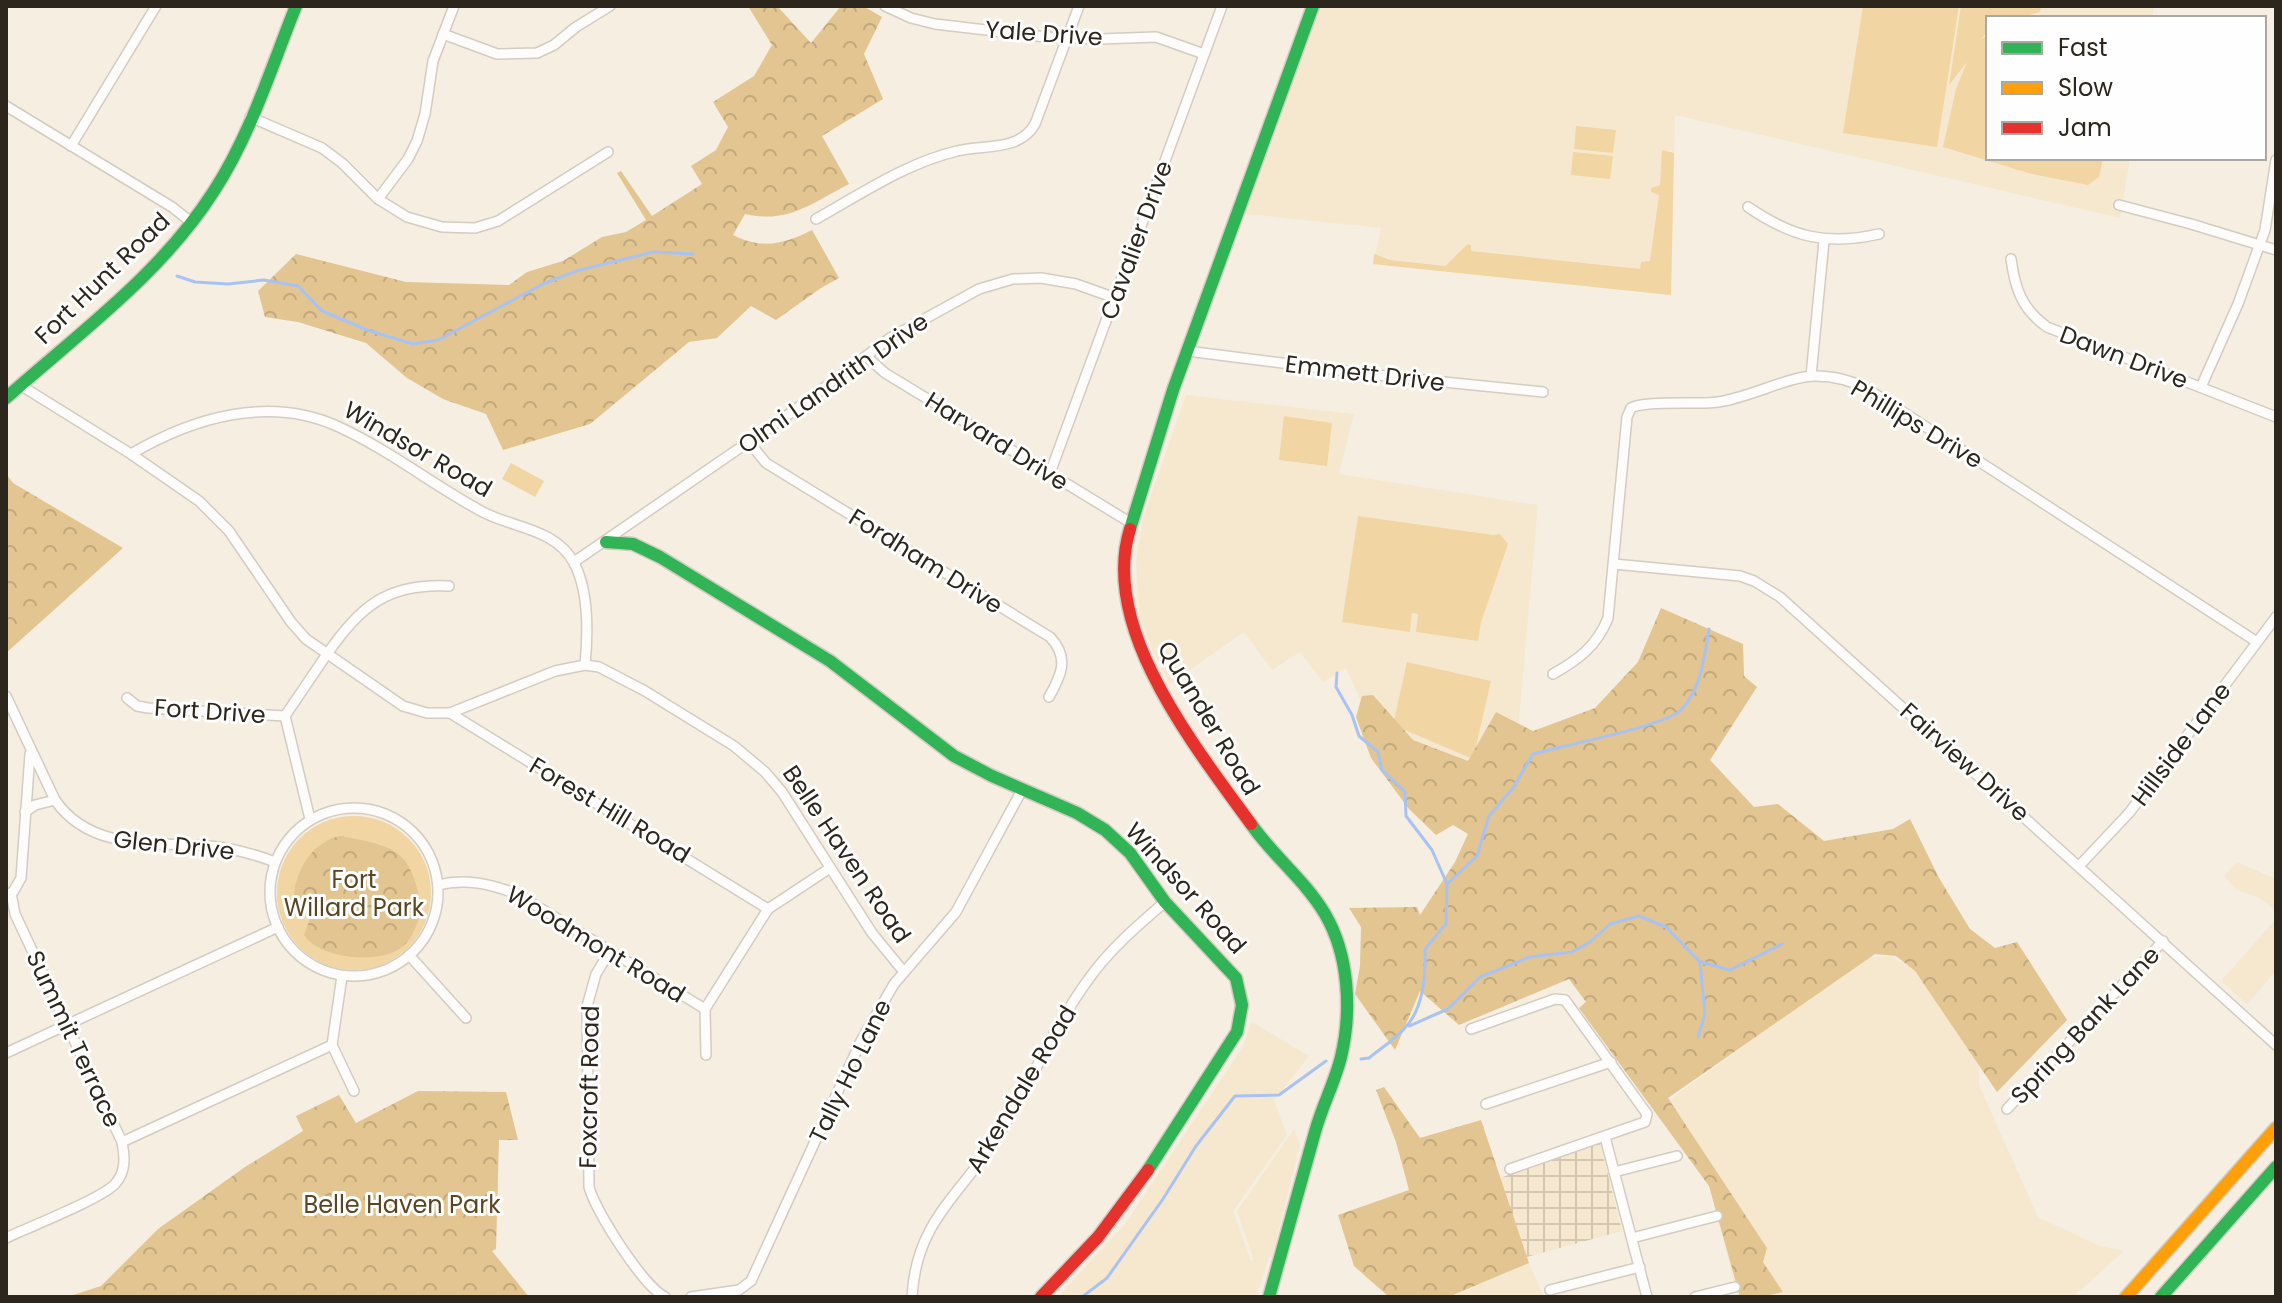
<svg xmlns="http://www.w3.org/2000/svg" width="2282" height="1303" font-family="Poppins,sans-serif">
	<defs>
		<pattern id="industrial-grid" width="8" height="8" patternUnits="userSpaceOnUse" patternTransform="scale(2)"><rect width="8" height="8" fill="#f6e8cf"/><path d="M0 4h8M4 0v8" fill="none" stroke="#d3c7b1"/></pattern>
		<pattern id="forest-crowns" width="20" height="18" patternUnits="userSpaceOnUse" patternTransform="scale(2)"><rect width="20" height="18" fill="#e2c591"/><path d="M2 6a3 3 0 1 1 6 0M12 15a3 3 0 1 1 6 0" fill="none" stroke="#c2a97c"/></pattern>
	</defs>
	<rect width="100%" height="100%" fill="#f5eee1"/>
	<g fill="#f6e8cf">
		<polygon points="1320,6 2154,6 2152,18 1988,18 1988,158 2130,158 2120,218 1675,115 1671,295 1373,264 1381,228 1245,214"/>
		<polygon points="1186,395 1354,414 1339,474 1538,505 1514,774 1399,788 1346,668 1323,682 1300,652 1272,670 1244,632 1170,684 1152,649 1140,617 1136,563 1143,518"/>
		<polygon points="2237,862 2276,879 2276,910 2259,898 2237,890 2224,876"/>
		<polygon points="2276,919 2276,971 2247,1004 2221,981"/>
		<polygon points="1890,956 1912,968 1975,1053 1979,1063 1979,1085 2038,1217 2100,1246 2124,1251 2073,1297 1738,1297 1708,1180 1657,1109 1850,969 1871,957"/>
		<polygon points="1252,1022 1309,1056 1274,1100 1287,1135 1233,1211 1251,1261 1254,1260 1237,1211 1294,1129 1300,1144 1272,1257 1269,1258 1256,1297 1058,1297 1125,1224 1242,1048"/>
		<polygon points="1529,1263 1544,1297 1448,1297"/>
	</g>
	<polygon fill="url(#industrial-grid)" points="1600,1143 1622,1231 1527,1257 1500,1178"/>
	<g fill="#f1d5a3">
		<polygon points="1863,6 1959,6 1937,147 1843,133"/>
		<polygon points="1961,6 2041,6 2040,12 2018,18 1988,18 1988,32 1980,40 1988,35 1988,158 2103,158 2099,177 2088,185 2032,174 1943,147 1956,89 1967,62 1949,85"/>
		<polygon points="1576,126 1616,130 1613,153 1574,149"/>
		<polygon points="1662,150 1674,153 1671,295 1373,264 1374,254 1390,260 1445,266 1468,244 1471,245 1471,251 1640,269 1641,262 1650,261 1659,195 1651,192 1651,188 1660,185"/>
		<polygon points="1573,152 1613,156 1610,179 1571,175"/>
		<polygon points="1284,416 1332,423 1327,466 1279,460"/>
		<polygon points="511,463 544,481 535,497 502,479"/>
		<polygon points="1358,516 1493,535 1500,534 1508,544 1481,622 1478,641 1416,632 1418,614 1412,613 1410,632 1342,622"/>
		<polygon points="1407,662 1491,681 1473,759 1393,725"/>
		<circle cx="354" cy="893" r="77"/>
	</g>
	<g fill="url(#forest-crowns)">
		<path d="M 748,6 L 777,6 L 811,43 L 841,6 L 863,6 L 882,17 L 864,54 L 883,99 L 822,136 L 849,184 C 812,203 788,224 745,214 L 733,235 C 763,250 784,244 812,230 L 839,278 L 821,288 L 776,320 L 751,306 L 717,338 L 689,342 L 590,424 L 503,450 L 486,414 L 443,399 L 407,378 L 366,343 L 298,322 L 265,317 L 258,291 L 296,254 L 406,282 L 509,285 L 527,272 L 563,261 L 602,237 L 626,232 L 646,220 L 617,173 L 621,171 L 652,216 L 702,184 L 691,166 L 716,150 L 728,127 L 713,102 L 754,76 L 772,45 Z"/>
		<polygon points="6,474 13,483 123,548 6,653"/>
		<polygon points="1661,608 1743,644 1744,676 1757,687 1710,760 1754,807 1778,804 1824,841 1893,829 1910,819 1939,878 1970,929 1995,948 2017,942 2067,1020 1997,1092 1915,971 1896,956 1875,954 1668,1098 1767,1248 1763,1262 1783,1292 1760,1297 1740,1297 1709,1186 1579,1008 1586,1002 1569,979 1459,1025 1420,991 1395,1050 1355,994 1360,966 1361,927 1349,908 1417,907 1420,915 1455,862 1468,834 1453,825 1436,835 1409,809 1371,758 1356,717 1362,696 1373,695 1413,740 1468,761 1496,712 1533,731 1595,708 1638,662"/>
		<path d="M 341,836 C 398,847 410,849 422,909 C 418,921 413,939 402,947 C 379,965 320,959 304,935 L 311,916 L 294,895 C 296,869 314,840 341,836 Z"/>
		<polygon points="1384,1087 1420,1138 1481,1120 1529,1263 1448,1297 1389,1297 1354,1266 1338,1215 1409,1190 1396,1142 1376,1090"/>
		<polygon points="418,1091 506,1092 518,1140 499,1140 496,1249 492,1251 529,1297 67,1297 101,1286 158,1229 245,1167 303,1131 296,1116 339,1095 356,1123"/>
	</g>
	<g fill="none" stroke-linecap="round" stroke-linejoin="round">
		<g stroke="#a8c3f3" stroke-width="3">
			<polyline points="177,276 195,282 228,284 264,280 298,286 322,311 367,330 413,344 438,340 543,284 576,271 653,252 693,254"/>
			<polyline points="1337,673 1336,687 1352,715 1359,736 1378,752 1382,770 1405,792 1406,816 1432,850 1447,884"/>
			<polyline points="1701,962 1730,970 1782,944"/>
			<polyline points="1409,1026 1448,1009 1480,977 1530,957 1572,952 1590,942 1610,924 1639,916 1666,927 1700,962 1705,1014 1698,1037"/>
			<path d="M 1361,1059 L 1369,1058 C 1380,1049 1394,1040 1404,1029 C 1423,1010 1426,975 1425,949 L 1446,924 L 1447,884 L 1477,856 L 1489,816 L 1513,788 L 1533,754 C 1561,746 1665,726 1681,710 C 1702,688 1704,657 1709,629"/>
			<polyline points="1082,1297 1107,1278 1163,1199 1196,1146 1235,1096 1279,1095 1326,1061"/>
		</g>
		<g stroke="#d2ccc2" stroke-width="12">
			<g id="street">
				<polyline points="885,6 911,18 935,24 1045,37 1100,39 1156,37 1204,54"/>
				<polyline points="443,34 497,54 537,53 554,45 576,27 610,6"/>
				<polyline points="6,106 172,207 191,222"/>
				<polyline points="250,117 322,148 342,163 378,199 407,217 442,227 475,228 498,221 608,152"/>
				<polyline points="71,146 156,6"/>
				<polyline points="378,199 408,159 417,141 425,114 433,61 454,6"/>
				<polyline points="2119,205 2191,224 2276,250"/>
				<path d="M 1748,207 C 1792,237 1826,246 1879,234"/>
				<path d="M 816,219 C 861,194 906,163 957,151 C 984,144 1019,152 1035,124 L 1079,6"/>
				<path d="M 2011,259 C 2015,289 2022,309 2047,327 L 2276,417"/>
				<polyline points="1187,351 1394,377 1543,392"/>
				<polyline points="866,356 885,373 1131,523"/>
				<polyline points="1811,376 1824,241"/>
				<polyline points="20,385 131,454 199,501 229,531 291,622 306,639 403,706 427,713 450,713 555,671 585,665 599,667 645,691 734,746 765,772 782,792 872,933 904,972"/>
				<polyline points="2201,387 2238,304 2265,230 2276,160"/>
				<path d="M 749,442 L 766,463 L 1050,637 C 1070,658 1061,676 1049,697"/>
				<path d="M 131,454 C 194,417 270,395 339,427 C 389,450 433,485 481,511 C 511,528 556,528 574,563 C 589,591 588,634 585,665"/>
				<polyline points="1050,473 1222,6"/>
				<polyline points="574,562 792,412 890,338 979,289 1013,279 1041,278 1076,284 1115,298"/>
				<polyline points="1614,564 1740,576 1754,581 1780,597 2276,1045"/>
				<path d="M 1553,674 C 1578,660 1597,646 1608,618 L 1627,417 L 1631,408 C 1644,400 1698,405 1718,402 C 1749,398 1789,376 1815,376 C 1834,376 1853,381 1869,390 L 2257,642"/>
				<path d="M 6,696 L 55,800 C 90,851 154,842 209,846 C 231,848 254,854 275,862"/>
				<polyline points="127,698 137,706 148,708 285,716"/>
				<polyline points="450,713 768,909"/>
				<path d="M 285,716 C 299,695 313,675 327,654 C 361,606 387,583 449,586"/>
				<polyline points="285,716 310,819"/>
				<circle cx="354" cy="892" r="84"/>
				<polyline points="25,812 35,805 55,800"/>
				<polyline points="2080,865 2129,813 2276,617"/>
				<path d="M 438,885 C 465,878 491,884 517,894 L 705,1009"/>
				<polyline points="6,896 13,892 21,878 30,754"/>
				<path d="M 610,951 L 596,974 L 587,1006 L 589,1187 C 595,1211 644,1287 665,1297"/>
				<polyline points="409,955 466,1018"/>
				<polyline points="342,976 332,1045 354,1091"/>
				<polyline points="705,1009 768,909 830,868"/>
				<polyline points="705,1009 706,1055"/>
				<polyline points="1471,1029 1555,999 1565,1000 1647,1114 1645,1122 1639,1124 1510,1169"/>
				<polyline points="6,1053 278,927"/>
				<polyline points="1486,1104 1611,1062"/>
				<polyline points="2007,1109 2163,941"/>
				<polyline points="1605,1137 1647,1297"/>
				<polyline points="122,1142 332,1045"/>
				<polyline points="1614,1172 1677,1156"/>
				<path d="M 6,1238 C 29,1227 101,1199 115,1184 C 126,1172 125,1157 122,1142 L 15,914 L 11,893"/>
				<polyline points="1632,1238 1717,1216"/>
				<polyline points="1550,1290 1640,1267"/>
				<polyline points="691,1297 739,1290 751,1281 861,1041 894,984 956,912 1022,790"/>
				<path d="M 912,1297 C 916,1222 959,1196 996,1139 C 1029,1088 1052,1029 1088,980 C 1109,950 1137,926 1165,902"/>
				<polyline points="1695,1297 1735,1287"/>
			</g>
		</g>
		<g stroke="#d2ccc2" stroke-width="15">
			<g id="fast">
				<path d="M 6,398 C 79,333 161,274 214,191 C 251,134 271,68 296,6"/>
				<polyline points="1130,529 1173,390 1313,6"/>
				<polyline points="606,542 633,544 660,557 830,661 954,756 992,776 1077,813 1105,830 1130,853 1165,902 1236,978 1242,1005 1237,1032 1148,1170"/>
				<path d="M 1251,824 C 1273,856 1305,880 1325,914 C 1349,955 1352,1011 1341,1057 C 1335,1082 1322,1106 1315,1132 C 1300,1187 1284,1242 1269,1297"/>
				<polyline points="2161,1297 2276,1167"/>
			</g>
		</g>
		<g stroke="#d2ccc2" stroke-width="15">
			<polyline id="slow" points="2126,1297 2276,1128"/>
		</g>
		<g stroke="#d2ccc2" stroke-width="15">
			<g id="jam">
				<path d="M 1130,529 C 1099,628 1196,748 1251,824"/>
				<polyline points="1041,1297 1098,1237 1148,1170"/>
			</g>
		</g>
		<use href="#street" stroke="#fefcfa" stroke-width="9"/>
		<use href="#fast" stroke="#30b455" stroke-width="12"/>
		<use href="#slow" stroke="#ff9f0a" stroke-width="12"/>
		<use href="#jam" stroke="#e5322d" stroke-width="12"/>
	</g>
	<g text-anchor="middle" dominant-baseline="central" stroke-width="6" stroke-linejoin="round" paint-order="stroke">
		<g font-size="24" fill="#2c261c" stroke="#fefefe">
			<text transform="translate(1044 33) rotate(4)">Yale Drive</text>
			<text transform="translate(1136 240) rotate(-70)">Cavalier Drive</text>
			<text transform="translate(102 278) rotate(-44)">Fort Hunt Road</text>
			<text transform="translate(2124 357) rotate(21)">Dawn Drive</text>
			<text transform="translate(1365 373) rotate(7)">Emmett Drive</text>
			<text transform="translate(833 383) rotate(-35)">Olmi Landrith Drive</text>
			<text transform="translate(1917 424) rotate(31)">Phillips Drive</text>
			<text transform="translate(997 441) rotate(32)">Harvard Drive</text>
			<text transform="translate(418 449) rotate(30)">Windsor Road</text>
			<text transform="translate(926 561) rotate(32)">Fordham Drive</text>
			<text transform="translate(210 711) rotate(4)">Fort Drive</text>
			<text transform="translate(1209 718) rotate(59)">Quander Road</text>
			<text transform="translate(2181 744) rotate(-53)">Hillside Lane</text>
			<text transform="translate(1965 762) rotate(42)">Fairview Drive</text>
			<text transform="translate(610 810) rotate(31)">Forest Hill Road</text>
			<text transform="translate(174 845) rotate(6)">Glen Drive</text>
			<text transform="translate(847 854) rotate(56)">Belle Haven Road</text>
			<text transform="translate(1186 888) rotate(48)">Windsor Road</text>
			<text transform="translate(596 944) rotate(31)">Woodmont Road</text>
			<text transform="translate(2085 1025) rotate(-47)">Spring Bank Lane</text>
			<text transform="translate(74 1039) rotate(65)">Summit Terrace</text>
			<text transform="translate(850 1071) rotate(-64)">Tally Ho Lane</text>
			<text transform="translate(589 1087) rotate(-89)">Foxcroft Road</text>
			<text transform="translate(1021 1089) rotate(-59)">Arkendale Road</text>
		</g>
		<g font-size="24" fill="#5a4622" stroke="#fefefe">
			<text x="354" y="879">Fort<tspan x="354" dy="28">Willard Park</tspan></text>
			<text x="402" y="1204">Belle Haven Park</text>
		</g>
	</g>
	<rect width="2282" height="1303" fill="none" stroke="#2c261c" stroke-width="16"/>
	<rect x="1986" y="16" width="280" height="144" fill="#fefefe" stroke="#aaa8a4" stroke-width="2"/>
	<rect x="2002" y="42" width="40" height="12" fill="#30b455" stroke="#aaa8a4" stroke-width="2"/>
	<text x="2058" y="56" font-size="24" fill="#2c261c">Fast</text>
	<rect x="2002" y="82" width="40" height="12" fill="#ff9f0a" stroke="#aaa8a4" stroke-width="2"/>
	<text x="2058" y="96" font-size="24" fill="#2c261c">Slow</text>
	<rect x="2002" y="122" width="40" height="12" fill="#e5322d" stroke="#aaa8a4" stroke-width="2"/>
	<text x="2058" y="136" font-size="24" fill="#2c261c">Jam</text>
</svg>
